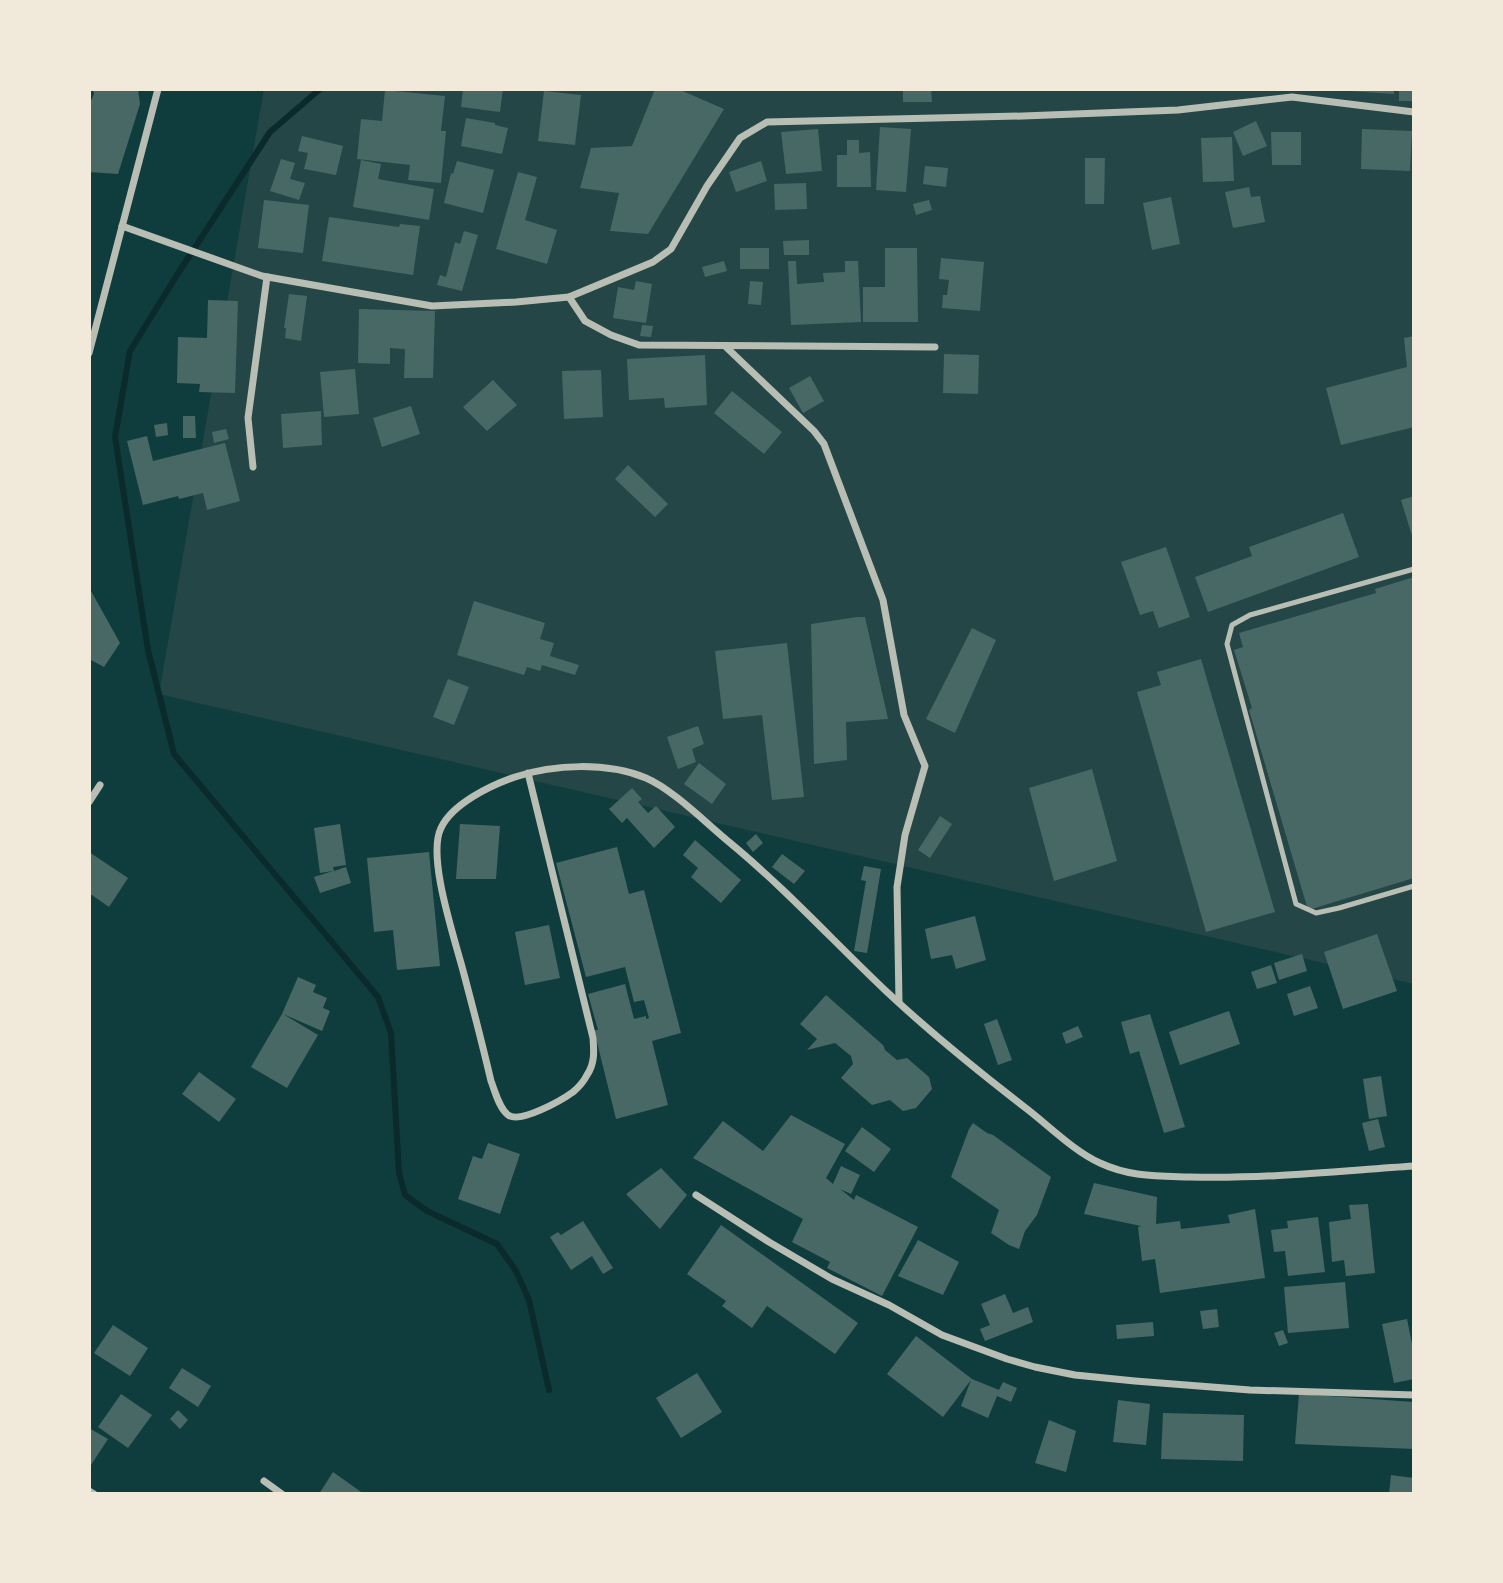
<svg xmlns="http://www.w3.org/2000/svg" width="1503" height="1583" font-family="Poppins,sans-serif">
	<rect width="100%" height="100%" fill="#0f3d3e"/>
	<polygon fill="#244646" points="264,89 1414,89 1414,984 159,694"/>
	<g fill="none" stroke-linecap="round" stroke-linejoin="round">
		<polyline stroke="#0a2a2b" stroke-width="6" points="320,89 270,132 177,275 130,351 115,437 148,650 174,754 378,997 391,1033 399,1173 405,1195 427,1211 497,1244 516,1271 529,1300 549,1390"/>
	</g>
	<g fill="#486865">
		<polygon points="93,89 138,89 140,104 118,174 89,172 89,105 94,94"/>
		<polygon points="463,89 503,89 500,112 461,107"/>
		<polygon points="655,89 678,89 724,109 648,234 610,231 619,193 580,188 591,148 632,146"/>
		<polygon points="903,89 931,89 932,102 903,102"/>
		<polygon points="1350,89 1394,89 1394,94 1350,91"/>
		<rect x="1399" y="89" width="15" height="12"/>
		<polygon points="385,90 445,96 441,131 446,131 441,183 408,180 410,165 357,159 361,119 382,121"/>
		<polygon points="544,91 581,95 575,145 538,141"/>
		<polygon points="466,118 495,123 495,125 508,128 502,154 461,146"/>
		<polygon points="1256,121 1267,146 1243,156 1233,132"/>
		<polygon points="880,127 911,129 906,192 876,190"/>
		<polygon points="818,129 822,171 786,174 781,132"/>
		<polygon points="1362,129 1412,131 1410,171 1361,169"/>
		<polygon points="1271,132 1301,132 1301,165 1272,165"/>
		<polygon points="302,136 343,146 336,175 304,169 308,153 298,151"/>
		<polygon points="1232,137 1234,181 1203,182 1201,138"/>
		<polygon points="847,140 859,140 859,153 870,152 871,187 837,187 837,155 847,155"/>
		<polygon points="1085,158 1105,158 1104,204 1085,204"/>
		<polygon points="281,159 295,163 290,179 305,183 299,200 270,191"/>
		<polygon points="361,160 381,164 378,179 434,189 429,220 353,207"/>
		<polygon points="457,161 494,170 483,213 444,203 451,173 453,174"/>
		<polygon points="761,161 767,181 736,192 729,172"/>
		<polygon points="925,166 948,168 946,187 923,184"/>
		<polygon points="518,172 537,177 525,220 557,230 547,264 496,249"/>
		<polygon points="806,183 807,209 775,210 774,184"/>
		<polygon points="1249,187 1251,197 1260,196 1265,222 1233,228 1225,192"/>
		<polygon points="1171,197 1180,244 1152,250 1143,203"/>
		<polygon points="264,200 309,205 303,253 258,248"/>
		<polygon points="929,200 932,210 916,215 913,204"/>
		<polygon points="329,217 399,227 400,224 420,226 413,275 322,261"/>
		<polygon points="464,231 478,235 462,291 437,285 440,275 446,277 455,242 460,244"/>
		<polygon points="809,240 809,255 784,255 783,241"/>
		<rect x="740" y="248" width="29" height="21"/>
		<polygon points="885,248 917,248 918,322 863,322 863,287 885,287"/>
		<polygon points="941,258 984,262 980,311 942,308 943,295 947,295 949,280 939,279"/>
		<polygon points="724,261 727,271 705,277 702,267"/>
		<polygon points="788,261 796,261 797,284 824,282 823,273 845,272 845,261 858,261 861,322 791,325"/>
		<polygon points="636,281 652,284 646,323 613,318 618,287 634,290"/>
		<polygon points="750,281 763,282 761,305 748,304"/>
		<polygon points="289,294 307,296 301,341 285,338 286,328 284,328"/>
		<polygon points="208,300 238,301 235,393 199,392 200,384 177,383 178,337 207,338"/>
		<polygon points="359,309 435,311 433,378 404,378 405,349 390,348 390,364 358,363"/>
		<polygon points="642,325 653,326 651,337 640,336"/>
		<polygon points="1414,336 1414,427 1341,445 1326,388 1407,367 1404,338"/>
		<polygon points="944,354 979,355 978,394 943,393"/>
		<polygon points="705,355 707,405 665,408 664,398 629,400 627,359"/>
		<polygon points="355,369 359,414 324,417 320,372"/>
		<polygon points="601,370 603,417 564,419 562,371"/>
		<polygon points="810,376 824,401 803,413 789,388"/>
		<polygon points="493,380 517,405 487,431 463,407"/>
		<polygon points="732,391 782,432 764,454 714,413"/>
		<polygon points="411,406 420,434 382,447 373,418"/>
		<polygon points="321,411 322,445 283,448 281,414"/>
		<polygon points="183,416 195,416 196,438 183,438"/>
		<polygon points="167,423 168,435 156,437 154,425"/>
		<polygon points="226,429 229,439 214,443 212,432"/>
		<polygon points="147,436 153,461 225,443 240,501 207,510 203,493 179,499 178,496 143,505 127,441"/>
		<polygon points="628,465 668,504 655,517 615,479"/>
		<polygon points="1414,496 1414,539 1413,539 1401,500"/>
		<polygon points="1343,513 1359,557 1208,612 1195,577 1252,556 1249,547"/>
		<polygon points="1166,547 1190,617 1159,628 1153,611 1140,615 1121,562"/>
		<polygon points="1414,577 1414,878 1308,910 1249,710 1252,708 1234,650 1243,647 1239,633 1376,593 1375,589"/>
		<polygon points="91,591 120,643 104,667 89,659 89,595"/>
		<polygon points="474,601 545,623 540,639 554,643 550,656 579,665 575,675 542,665 540,671 527,667 524,675 457,655"/>
		<polygon points="857,617 865,617 888,719 846,722 847,760 814,764 811,624"/>
		<polygon points="972,628 996,640 955,733 926,719"/>
		<polygon points="787,643 804,797 772,800 762,715 723,719 715,651"/>
		<polygon points="1201,659 1275,912 1206,932 1137,692 1161,685 1157,672"/>
		<polygon points="448,679 469,687 454,725 433,717"/>
		<polygon points="698,726 704,744 692,749 696,762 678,769 667,737"/>
		<polygon points="699,763 726,784 712,804 684,784"/>
		<polygon points="1092,769 1117,861 1054,881 1029,788"/>
		<polygon points="632,788 642,799 638,802 648,813 656,806 675,827 654,848 627,818 622,823 609,809"/>
		<polygon points="940,816 952,824 930,858 918,850"/>
		<polygon points="340,824 346,865 333,867 334,871 346,867 351,883 320,893 314,877 333,871 320,873 314,828"/>
		<polygon points="460,824 500,826 496,879 456,879"/>
		<polygon points="756,834 763,843 753,852 746,843"/>
		<polygon points="695,840 741,880 721,903 691,877 698,868 683,855"/>
		<polygon points="617,847 629,894 644,890 681,1033 652,1041 668,1105 616,1119 594,1030 598,1030 588,994 625,984 634,1019 646,1016 646,1019 649,1018 644,1000 634,1002 625,967 586,977 556,863"/>
		<polygon points="89,852 128,878 109,907 89,893"/>
		<polygon points="429,852 440,966 397,970 393,930 374,932 367,858"/>
		<polygon points="782,854 805,871 794,884 772,867"/>
		<polygon points="864,866 881,869 867,953 854,951 866,881 861,880"/>
		<polygon points="975,916 986,960 956,969 952,955 931,959 925,929"/>
		<polygon points="549,925 560,978 525,985 515,932"/>
		<polygon points="1377,934 1397,991 1343,1009 1324,952"/>
		<polygon points="1302,954 1307,971 1279,980 1274,963"/>
		<polygon points="1271,965 1277,983 1257,989 1251,972"/>
		<polygon points="298,977 316,985 313,992 327,998 323,1008 330,1011 322,1031 283,1014 318,1035 287,1088 251,1067 282,1014"/>
		<polygon points="1310,986 1318,1008 1294,1016 1287,994"/>
		<polygon points="826,995 883,1045 885,1050 897,1060 907,1058 929,1077 932,1089 916,1108 903,1111 890,1100 872,1105 841,1078 853,1064 851,1056 835,1043 807,1050 817,1039 800,1024"/>
		<polygon points="1229,1011 1240,1044 1180,1065 1169,1032"/>
		<polygon points="1150,1014 1185,1127 1164,1133 1139,1051 1130,1054 1121,1022"/>
		<polygon points="997,1019 1012,1060 998,1065 984,1024"/>
		<polygon points="1078,1026 1083,1037 1066,1044 1062,1033"/>
		<polygon points="199,1072 236,1099 219,1122 182,1094"/>
		<polygon points="1381,1076 1387,1116 1369,1119 1363,1079"/>
		<polygon points="791,1115 845,1144 826,1178 833,1184 841,1166 860,1175 851,1194 840,1189 854,1200 856,1195 918,1227 882,1296 827,1268 830,1262 792,1242 803,1219 693,1158 723,1121 763,1151"/>
		<polygon points="1378,1119 1385,1147 1369,1151 1362,1123"/>
		<polygon points="973,1123 987,1133 993,1135 1051,1177 1037,1215 1025,1231 1019,1249 1009,1245 991,1233 999,1210 951,1177 969,1129"/>
		<polygon points="862,1127 891,1149 874,1172 845,1151"/>
		<polygon points="488,1143 520,1154 500,1214 458,1199 473,1156 482,1159"/>
		<polygon points="661,1168 687,1195 660,1229 626,1194"/>
		<polygon points="1094,1183 1157,1197 1156,1224 1180,1221 1181,1229 1230,1223 1228,1215 1255,1209 1265,1278 1160,1293 1155,1259 1142,1261 1138,1227 1141,1226 1084,1214"/>
		<polygon points="1368,1204 1375,1273 1346,1276 1344,1260 1332,1262 1329,1222 1351,1219 1349,1205"/>
		<polygon points="1318,1217 1325,1272 1288,1276 1285,1251 1274,1252 1271,1230 1288,1228 1287,1221"/>
		<polygon points="583,1221 613,1268 603,1274 592,1256 571,1270 550,1237 558,1232 561,1235"/>
		<polygon points="721,1225 858,1323 835,1354 767,1306 752,1328 722,1306 726,1301 687,1274"/>
		<polygon points="918,1240 959,1262 943,1295 898,1276"/>
		<polygon points="1345,1282 1349,1328 1288,1333 1284,1287"/>
		<polygon points="1005,1294 1013,1313 1028,1307 1033,1322 985,1341 980,1329 990,1325 981,1304"/>
		<polygon points="1217,1309 1219,1327 1203,1329 1200,1311"/>
		<polygon points="1407,1319 1414,1354 1414,1379 1394,1383 1382,1324"/>
		<polygon points="1153,1322 1154,1336 1117,1339 1116,1325"/>
		<polygon points="113,1325 148,1348 130,1376 94,1353"/>
		<polygon points="1283,1330 1288,1343 1279,1346 1274,1333"/>
		<polygon points="916,1336 972,1379 999,1390 1003,1382 1017,1388 1011,1402 997,1396 988,1418 961,1406 971,1380 943,1417 887,1374"/>
		<polygon points="182,1368 211,1386 198,1407 169,1388"/>
		<polygon points="697,1373 722,1412 681,1438 656,1398"/>
		<polygon points="121,1394 152,1415 128,1448 98,1427"/>
		<polygon points="1299,1394 1414,1402 1414,1449 1295,1444"/>
		<polygon points="1118,1400 1150,1404 1146,1445 1113,1442"/>
		<polygon points="178,1410 188,1420 180,1429 170,1419"/>
		<polygon points="1163,1413 1244,1415 1243,1461 1161,1459"/>
		<polygon points="1049,1420 1076,1431 1066,1472 1035,1463"/>
		<polygon points="89,1428 108,1439 89,1468"/>
		<polygon points="333,1472 364,1494 319,1494"/>
		<polygon points="1391,1475 1414,1478 1414,1494 1389,1494"/>
	</g>
	<g fill="none" stroke-linecap="round" stroke-linejoin="round">
		<polyline stroke="#b8beb3" stroke-width="5" points="1414,569 1250,615 1232,625 1227,644 1296,904 1316,913 1339,908 1414,886"/>
		<g stroke="#b8beb3" stroke-width="7">
			<polyline points="122,226 262,276 432,306 516,302 569,297 653,262 671,249 707,186 740,138 767,122 1023,116 1178,110 1292,97 1414,112"/>
			<polyline points="569,297 585,321 611,335 639,345 935,347"/>
			<polyline points="726,347 814,431 824,444 883,600 904,715 925,766 905,835 897,887 899,1002"/>
			<polyline points="89,353 158,89"/>
			<polyline points="253,467 248,418 267,277"/>
			<path d="M 528,773 L 593,1038 C 594,1051 595,1063 587,1075 C 584,1081 579,1087 573,1092 C 562,1100 520,1124 508,1115 C 499,1108 495,1091 491,1081 C 483,1047 474,1012 465,978 C 457,945 426,858 441,828 C 452,804 491,785 515,777 C 554,764 607,762 646,778 C 672,789 706,823 729,842 C 785,888 834,942 887,992 C 931,1033 979,1072 1027,1109 C 1049,1126 1075,1152 1100,1163 C 1130,1177 1157,1176 1189,1177 C 1266,1179 1338,1171 1414,1166"/>
			<polyline points="89,802 100,785"/>
			<polyline points="696,1195 769,1242 832,1279 889,1305 942,1335 1007,1359 1035,1367 1075,1375 1135,1381 1250,1390 1414,1395"/>
			<polyline points="264,1481 282,1494"/>
			<polyline points="89,1491 94,1494"/>
		</g>
	</g>
	<rect width="1503" height="1583" fill="none" stroke="#f1e9da" stroke-width="182"/>
</svg>
